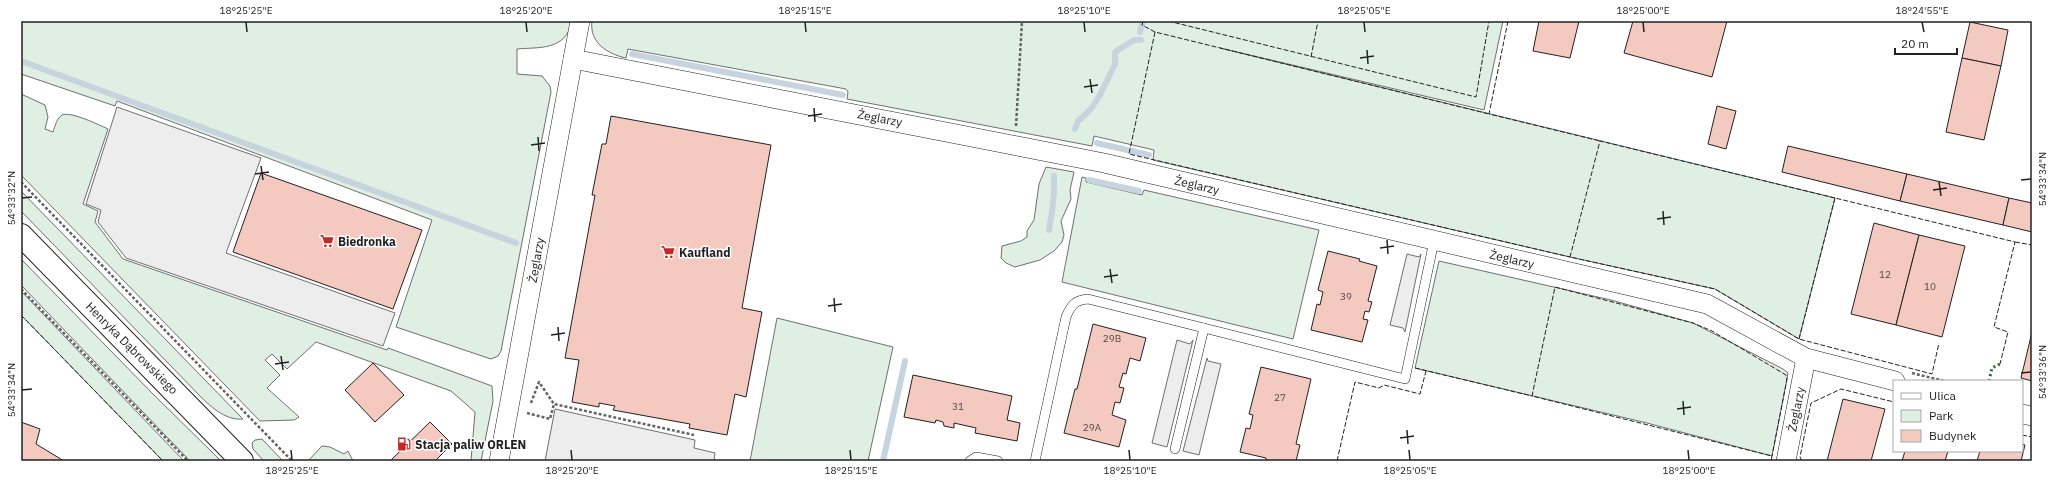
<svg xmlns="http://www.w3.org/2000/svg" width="2053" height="482" font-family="'IBM Plex Sans',sans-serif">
	<rect width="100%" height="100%" fill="#fff"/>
	<g fill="#e0efe3" stroke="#6f6f6f">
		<path d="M 21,21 L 572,21 C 566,51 539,47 517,49 L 517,74 L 542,76 L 550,86 L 551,92 L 501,351 L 498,356 L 491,359 L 396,327 L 432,220 L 117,101 L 115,106 L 21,74 Z"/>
		<path d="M 592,21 L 1503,21 L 1484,110 L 1220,48 L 1835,198 L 1799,339 L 1715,289 L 1570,257 L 1153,160 L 1154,150 L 1094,136 L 1092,146 L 847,99 L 848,92 L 846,89 L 628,49 L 626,58 C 608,54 589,43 592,21 Z"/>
		<path d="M 21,94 L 45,105 L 48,117 L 45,129 L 53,132 C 55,126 57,118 62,115 C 71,111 99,125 108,129 L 83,204 L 98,211 L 95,222 L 123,259 L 387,350 L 388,348 L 492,386 L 493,401 L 481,461 L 471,461 L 475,412 L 451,391 L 316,342 L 287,369 L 272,354 L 265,360 L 280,375 L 267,388 L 299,417 L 294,420 L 260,421 L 21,175 Z"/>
		<polygon points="1046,167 1074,172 1070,190 1071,199 1061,221 1064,235 1062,242 1054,251 1040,260 1015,267 1006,263 1001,258 1002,246 1021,241 1027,237 1027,231 1034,220 1039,184"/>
		<polygon points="1082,177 1086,178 1086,182 1142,195 1144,190 1319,230 1293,339 1062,282"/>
		<path d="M 21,191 L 243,419 C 225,421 209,405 198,394 L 21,211 Z"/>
		<polygon points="21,259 153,394 221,461 190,461 21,285"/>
		<polygon points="1439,261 1611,300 1693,323 1783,369 1788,373 1787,379 1772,456 1647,423 1415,368"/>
		<polygon points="21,291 184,461 163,461 21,315"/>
		<polygon points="777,318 893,347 868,461 750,461"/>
		<polygon points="262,439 283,461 264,461 253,449 252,443 255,440"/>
		<polygon points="322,446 330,447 344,454 348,451 353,461 308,461"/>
	</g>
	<g fill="#ededed" stroke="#6f6f6f">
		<polygon points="117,107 261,158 226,253 395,313 383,346 126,258 98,222 101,210 86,204"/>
		<polygon points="1407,254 1419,257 1421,254 1405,332 1403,328 1390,325"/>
		<polygon points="1177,340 1190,344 1193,340 1167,447 1152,443"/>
		<polygon points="1207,358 1208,361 1221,364 1199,455 1183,451"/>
		<polygon points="555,409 695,440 694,448 715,453 714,461 545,461"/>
	</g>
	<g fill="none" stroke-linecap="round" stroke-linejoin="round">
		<g stroke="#c7d3dd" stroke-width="6">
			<polyline points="1140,32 1143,21"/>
			<polyline points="632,54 843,95"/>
			<polyline points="21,61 516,243"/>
			<polyline points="1075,129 1078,121 1091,109 1100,95 1115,64 1115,52 1134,40 1141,40"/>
			<polyline points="1097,143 1149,155"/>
			<polyline points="1089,180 1139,191"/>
			<path d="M 1049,230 C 1052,213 1055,194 1054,176"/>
			<polyline points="883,461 905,361"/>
		</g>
	</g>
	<g fill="#f3c9c0" stroke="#222">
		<polygon points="1539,21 1579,21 1570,58 1533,51"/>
		<polygon points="1633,21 1727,21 1712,77 1624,53"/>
		<polygon points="1970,22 2008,30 2001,66 1962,58"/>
		<polygon points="1962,58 2001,66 1984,140 1946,132"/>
		<polygon points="1717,106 1736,111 1726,149 1708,144"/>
		<polygon points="611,116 771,145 742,308 762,312 746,397 735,394 727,435 689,428 690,424 613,410 615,406 599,403 599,407 572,402 579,360 565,358 595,195 592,195 602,144 606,144"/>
		<polygon points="1788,146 1907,174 1900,201 1782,172"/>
		<polygon points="261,173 422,230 393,309 233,252"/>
		<polygon points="1907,174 2009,198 2003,225 1900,201"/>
		<polygon points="2009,198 2032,203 2032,232 2003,225"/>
		<polygon points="1874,223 1919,235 1896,325 1851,314"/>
		<polygon points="1919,235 1965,246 1942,337 1896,325"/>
		<polygon points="1328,251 1360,259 1359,261 1377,266 1368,301 1372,302 1369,312 1365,311 1363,319 1368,320 1362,342 1311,330 1317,304 1320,305 1323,292 1318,290"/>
		<polygon points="1093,324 1146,338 1140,361 1130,358 1126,374 1123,373 1119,387 1124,388 1120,403 1115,402 1112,415 1126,420 1119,447 1064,433 1075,389 1077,389"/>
		<polygon points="2032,332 2032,381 2021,378"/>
		<polygon points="373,363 404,395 375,422 345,390"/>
		<polygon points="1261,367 1311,379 1296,444 1300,445 1296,461 1270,461 1266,460 1266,458 1240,452 1246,428 1250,429 1253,415 1249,414"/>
		<polygon points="913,375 1012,396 1007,420 1020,423 1017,441 975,433 976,428 954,423 954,428 944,426 943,422 936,420 935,423 904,417"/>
		<polygon points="1843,399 1885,409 1871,461 1827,461"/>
		<polygon points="21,422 40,429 36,444 64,461 21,461"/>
		<polygon points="430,422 452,444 435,461 390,461"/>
		<polygon points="2022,444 2025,445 2021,461 1977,461 1980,451 2022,451"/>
		<polygon points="1905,451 1948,451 1945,461 1902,461"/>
	</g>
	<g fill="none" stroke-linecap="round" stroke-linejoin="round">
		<g stroke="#222" stroke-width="10">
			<g id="lane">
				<polyline points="1175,449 1204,328 1405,379 1434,241"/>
				<polyline points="970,461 976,457 998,461"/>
				<path d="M 1035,461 L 1066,317 C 1071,305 1075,300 1088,299 L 1204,328"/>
			</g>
		</g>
		<g stroke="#222" stroke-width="20">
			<g id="street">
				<polyline points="573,59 1104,163 1707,304 1806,358 1895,381"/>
				<polyline points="2022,414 2032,416"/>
				<polyline points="499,461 580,21"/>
				<polyline points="1786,461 1806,358"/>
			</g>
		</g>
		<g stroke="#222" stroke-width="24">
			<polyline id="secondary" points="21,235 242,461"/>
		</g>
		<g stroke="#646464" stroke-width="2.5" stroke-dasharray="3 2" stroke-linecap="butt">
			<polyline points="1016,126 1022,21"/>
			<polyline points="21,182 292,461"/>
			<polyline points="21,289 188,461"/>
			<polyline points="1912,373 1944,381"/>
			<polyline points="531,403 539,382 554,404"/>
			<polyline points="527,413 550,419 554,404 694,435"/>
		</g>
		<use href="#lane" stroke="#fff" stroke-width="9"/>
		<use href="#street" stroke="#fff" stroke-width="19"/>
		<use href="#secondary" stroke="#fff" stroke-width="22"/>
		<polyline stroke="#2f5e38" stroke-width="3" stroke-dasharray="2 3" stroke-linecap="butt" points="1989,381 1992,368 2000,364"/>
		<g stroke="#222" stroke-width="1" stroke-dasharray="5 2" stroke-linecap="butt">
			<polyline points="1143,21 1142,25 1155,32 1489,114"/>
			<polyline points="1168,21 1476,97 1489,21"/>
			<polyline points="1508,21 1489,114 1600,141"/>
			<polyline points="1155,32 1129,154 1570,257"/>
			<polyline points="1311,57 1318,21"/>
			<polyline points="1835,198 1600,141 1570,257 1715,289 1799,339 1932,374 1939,343"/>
			<polyline points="2015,242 2032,245"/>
			<polyline points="21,315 163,461"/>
			<polyline points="1799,339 1835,198 2015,242 1994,327 2008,332 2000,364"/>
			<polyline points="1415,368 1532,396"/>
			<polyline points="2022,435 2032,437"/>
			<polyline points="1337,461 1355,382 1379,388 1384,385 1420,394 1426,371"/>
			<polyline points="1771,461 1772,456 1532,396 1555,287 1693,323 1712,331 1786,375 1787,379 1772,456"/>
			<polyline points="1802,461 1800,457 1811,403 1841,389 1894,402"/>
		</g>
	</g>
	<path fill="none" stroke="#222" stroke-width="1.5" d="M 246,22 L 247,32M 526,22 L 527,32M 805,22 L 806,32M 1084,22 L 1085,32M 1364,22 L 1365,32M 1643,22 L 1644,32M 1922,22 L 1924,32M 1367,50 L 1368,64M 1360,58 L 1374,56M 1090,79 L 1092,93M 1084,87 L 1098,85M 814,108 L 815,122M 808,116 L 822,114M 538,137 L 539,151M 531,145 L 545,143M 261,166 L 263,180M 255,174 L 269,172M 2021,180 L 2031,179M 1939,182 L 1941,196M 1933,190 L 1947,188M 22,198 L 32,197M 1663,211 L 1664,225M 1657,219 L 1671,217M 1387,240 L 1388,254M 1380,248 L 1394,246M 1110,269 L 1112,283M 1104,277 L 1118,275M 834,298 L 835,312M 828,306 L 842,304M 558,327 L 559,341M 551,335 L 565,333M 281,356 L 283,370M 275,364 L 289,362M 2021,373 L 2031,372M 22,390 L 32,389M 1683,401 L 1684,415M 1677,409 L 1691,407M 1407,430 L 1408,444M 1400,438 L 1414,436M 291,450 L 292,460M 571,450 L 572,460M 850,450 L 851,460M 1129,450 L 1130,460M 1409,450 L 1410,460M 1688,450 L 1689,460"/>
	<defs>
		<g id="supermarket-bare" transform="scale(1.08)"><path d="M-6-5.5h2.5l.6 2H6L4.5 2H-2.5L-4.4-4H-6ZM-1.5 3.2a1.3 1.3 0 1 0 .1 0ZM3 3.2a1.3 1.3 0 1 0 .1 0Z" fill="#c62828" stroke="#fff" stroke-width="2.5" paint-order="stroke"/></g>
		<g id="fuel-bare" transform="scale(1.08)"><path d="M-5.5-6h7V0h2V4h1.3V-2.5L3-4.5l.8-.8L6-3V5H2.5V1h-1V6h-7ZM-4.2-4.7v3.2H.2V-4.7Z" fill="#c62828" stroke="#fff" stroke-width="2.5" paint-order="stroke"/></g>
	</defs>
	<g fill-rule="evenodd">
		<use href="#supermarket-bare" x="327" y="241"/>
		<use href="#supermarket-bare" x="668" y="252"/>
		<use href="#fuel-bare" x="404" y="444"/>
	</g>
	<g text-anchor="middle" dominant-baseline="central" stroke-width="3" stroke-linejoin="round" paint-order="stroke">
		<g font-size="10" fill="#564c4a">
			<text x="1885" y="274">12</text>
			<text x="1930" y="286">10</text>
			<text x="1346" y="296">39</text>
			<text x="1112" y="338">29B</text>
			<text x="1280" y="397">27</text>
			<text x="958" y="406">31</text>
			<text x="1092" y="427">29A</text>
		</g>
		<g font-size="12" fill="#222" stroke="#fff">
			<text transform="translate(880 118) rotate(11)">Żeglarzy</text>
			<text transform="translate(1197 185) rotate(13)">Żeglarzy</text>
			<text transform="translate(1512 259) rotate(13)">Żeglarzy</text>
			<text transform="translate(536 260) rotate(-80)">Żeglarzy</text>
			<text transform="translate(132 348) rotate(45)">Henryka Dąbrowskiego</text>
			<text transform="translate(1796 409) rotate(-79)">Żeglarzy</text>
		</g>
		<g font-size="12" font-weight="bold" fill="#222" stroke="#fff" text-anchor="start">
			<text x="338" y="241">Biedronka</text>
			<text x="679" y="252">Kaufland</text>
			<text x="415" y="444">Stacja paliw ORLEN</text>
		</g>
	</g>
	<rect width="2053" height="482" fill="none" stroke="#ffffff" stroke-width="44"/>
	<rect x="1893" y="380" width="130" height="72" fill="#ffffff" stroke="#a7a7a7"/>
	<rect x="1901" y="393" width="20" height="6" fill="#ffffff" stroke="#a7a7a7"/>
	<text x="1929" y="400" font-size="12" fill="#222222">Ulica</text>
	<rect x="1901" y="410" width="20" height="12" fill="#e0efe3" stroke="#a7a7a7"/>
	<text x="1929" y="420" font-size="12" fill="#222222">Park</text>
	<rect x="1901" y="430" width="20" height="12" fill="#f3c9c0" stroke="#a7a7a7"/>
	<text x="1929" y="440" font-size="12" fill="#222222">Budynek</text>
	<path d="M1895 48v6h62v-6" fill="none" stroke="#222222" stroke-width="2"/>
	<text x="1901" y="48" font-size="12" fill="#222222" stroke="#ffffff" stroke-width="3" paint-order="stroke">20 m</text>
	<rect x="22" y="22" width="2009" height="438" fill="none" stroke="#222" stroke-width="1.5"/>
	<g font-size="10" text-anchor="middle" fill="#222">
		<text x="246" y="14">18°25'25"E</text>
		<text x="526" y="14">18°25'20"E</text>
		<text x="805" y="14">18°25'15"E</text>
		<text x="1084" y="14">18°25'10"E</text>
		<text x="1364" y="14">18°25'05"E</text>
		<text x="1643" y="14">18°25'00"E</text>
		<text x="1922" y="14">18°24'55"E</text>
		<text transform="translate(2042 179) rotate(-90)" y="4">54°33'34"N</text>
		<text transform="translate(11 198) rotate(-90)" y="4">54°33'32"N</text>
		<text transform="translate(2042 372) rotate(-90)" y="4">54°33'36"N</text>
		<text transform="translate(11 390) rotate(-90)" y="4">54°33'34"N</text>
		<text x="292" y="474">18°25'25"E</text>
		<text x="572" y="474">18°25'20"E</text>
		<text x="851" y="474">18°25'15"E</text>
		<text x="1130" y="474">18°25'10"E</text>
		<text x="1410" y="474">18°25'05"E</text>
		<text x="1689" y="474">18°25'00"E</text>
	</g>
</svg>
